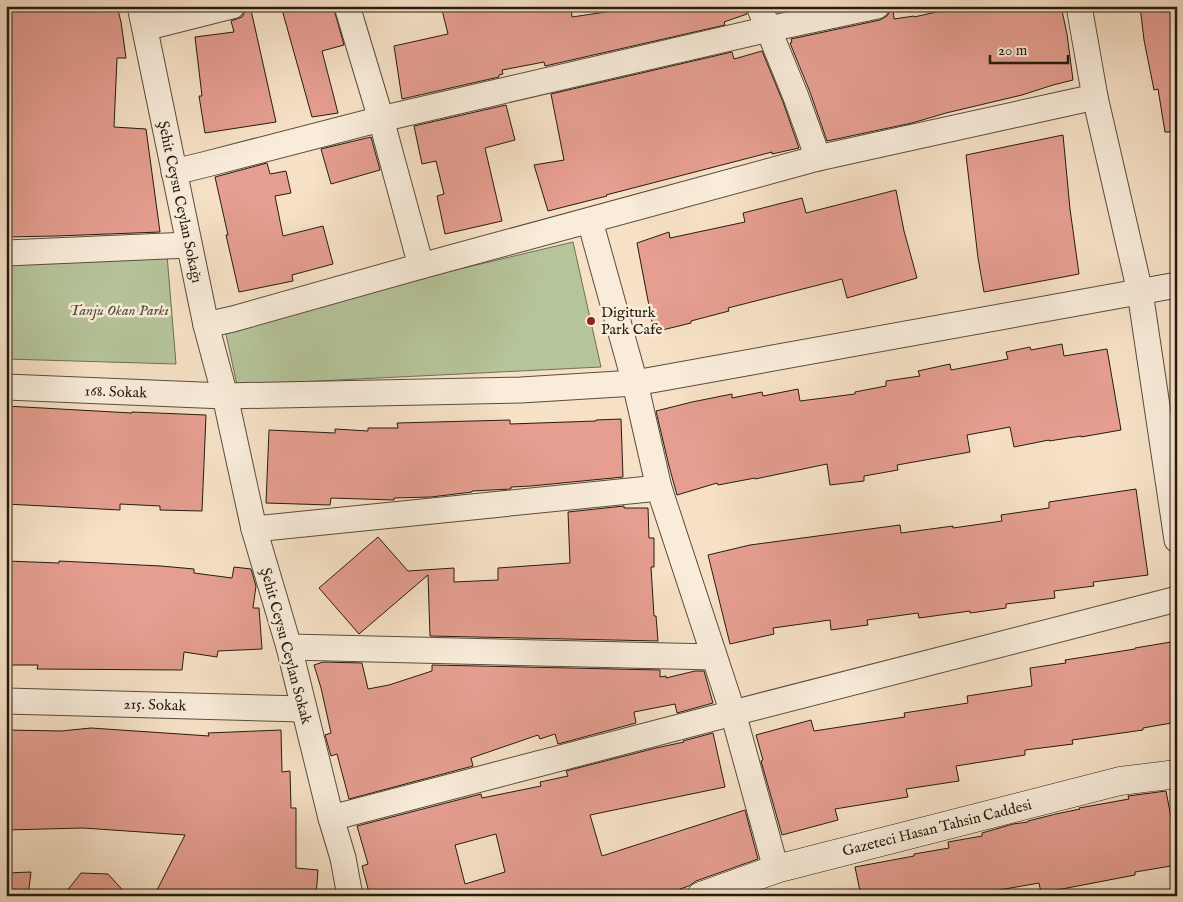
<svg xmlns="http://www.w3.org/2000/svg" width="1183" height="902" font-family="'IM FELL English',serif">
	<rect width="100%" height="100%" fill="#f6e1c6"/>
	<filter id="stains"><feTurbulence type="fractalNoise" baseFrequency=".004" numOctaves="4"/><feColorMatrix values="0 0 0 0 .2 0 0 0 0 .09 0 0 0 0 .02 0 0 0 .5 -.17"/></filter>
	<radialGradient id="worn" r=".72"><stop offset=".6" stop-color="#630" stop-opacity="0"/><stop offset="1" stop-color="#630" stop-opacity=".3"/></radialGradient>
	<g fill="#b6c49a" stroke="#6e7056">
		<polygon points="573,242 601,367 237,385 224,325"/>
		<polygon points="167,255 176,364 6,359 6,262"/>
	</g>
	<g fill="#e59e90" stroke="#261b11" fill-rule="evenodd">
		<polygon points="6,6 117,6 121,22 126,58 117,58 114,127 146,129 160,232 56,236 6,237"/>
		<polygon points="281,6 333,6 344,45 322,51 338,113 312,117"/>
		<polygon points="441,6 571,6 572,17 613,11 612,9 639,6 745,6 747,14 724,22 725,25 545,66 544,62 502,70 503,74 499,75 499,77 402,99 394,46 448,34"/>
		<polygon points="891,6 893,6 894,19 914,16 914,17 964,6 1061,6 1067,34 1073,80 1053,85 1022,95 946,113 912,123 827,141 810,92 790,43 792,42 791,39 880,20 887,16 890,11"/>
		<polygon points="1140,6 1177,6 1177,132 1165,132 1158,89 1154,90 1144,40"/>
		<polygon points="251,10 276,122 205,133 199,96 202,96 195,37 234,32 231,21 242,17 245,11"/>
		<polygon points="762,51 783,102 799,148 772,154 772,152 606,195 607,196 548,211 534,165 564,160 551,94 732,52 734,59"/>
		<polygon points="506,105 515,140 485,148 502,221 445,234 437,196 444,194 436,161 422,164 414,126"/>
		<polygon points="1063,135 1070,209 1079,274 984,292 978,258 966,155"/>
		<polygon points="371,137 380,170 331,184 321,149"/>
		<polygon points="267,163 270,174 286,171 291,193 275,196 283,236 323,226 333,264 292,275 293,281 239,292 226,235 228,235 215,177"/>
		<polygon points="896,190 904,231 917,278 847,298 842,279 728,308 729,311 691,321 691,323 654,332 637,243 669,232 670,238 745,222 743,213 802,198 806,213"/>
		<polygon points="1062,344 1064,356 1107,349 1121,430 1081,437 1081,436 1049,441 1049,440 1014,447 1010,427 967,435 970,452 897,465 898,470 864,476 864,481 830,485 827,464 755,479 755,478 718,485 717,483 677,495 669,466 656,411 692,402 732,394 732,398 762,392 763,396 798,389 800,401 855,394 855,392 886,386 886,381 920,376 918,371 950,364 951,370 1008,359 1006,352 1030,347 1031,350"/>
		<polygon points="6,406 132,413 132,412 206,415 202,511 160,510 160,506 120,504 120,510 6,504"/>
		<polygon points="621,419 623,477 531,486 511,487 511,489 472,491 472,492 431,497 394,498 394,500 331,498 330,505 266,503 269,430 335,433 335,429 368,431 368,428 398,428 397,423 510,420 510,424 596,421 596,420"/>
		<polygon points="1136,489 1148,575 1093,582 1094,586 1054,591 1055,598 1006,604 1006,608 970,613 970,611 919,618 918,613 867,620 868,625 831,630 830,620 773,628 774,634 730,644 708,555 750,545 900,525 901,533 953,526 953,528 1002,521 1001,515 1049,508 1049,502"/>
		<polygon points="624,506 624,508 648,508 649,538 654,538 654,567 651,567 654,616 656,616 658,641 430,636 428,575 359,634 319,588 378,537 408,571 454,568 454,582 498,580 498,568 570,563 568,512"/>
		<polygon points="6,561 59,563 59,561 161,566 194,569 194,573 232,578 234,567 251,569 256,586 253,608 259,608 262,649 218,651 217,657 184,652 182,670 37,669 38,665 6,665"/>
		<polygon points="1177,641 1177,722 1143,728 1143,730 1072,740 1073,744 1025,750 1025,755 956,766 959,781 906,789 908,797 835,809 838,820 782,835 761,761 763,760 756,735 811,720 814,731 905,717 904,713 968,703 967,696 1032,686 1030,668 1066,663 1065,660 1135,649 1135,648"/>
		<polygon points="323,662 362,663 368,689 389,685 432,671 432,665 660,670 660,677 666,676 666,678 695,671 704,671 713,703 677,713 675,704 634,712 636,723 558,744 555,734 540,739 538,735 471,758 473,766 349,799 337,754 331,756 325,735 331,733 321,688 314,665"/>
		<polygon points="91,728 209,736 208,733 281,730 282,772 290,771 291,808 296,808 296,868 318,870 316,896 287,896 244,892 244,896 154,896 185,835 83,828 6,830 6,730 61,731"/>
		<path d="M 713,733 L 725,787 L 590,815 L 602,856 L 745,810 L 758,859 L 696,881 L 689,886 L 680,889 L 680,891 L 665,896 L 370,896 L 362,866 L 368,864 L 357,826 L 481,794 L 482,798 L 541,786 L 540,782 L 568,776 L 566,771 L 656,748 L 684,742 L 683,741 ZM 496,834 L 505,872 L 465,884 L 455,845 Z"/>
		<polygon points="1166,791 1172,822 1171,822 1177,856 1177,865 1135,872 1135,875 1041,893 1039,883 988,892 989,896 861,896 855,867 914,856 914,854 949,848 948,842 982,836 982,833 1013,824 1028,822 1028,821 1056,814 1080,809 1079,808 1129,799 1128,796"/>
		<polygon points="31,872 28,896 6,896 6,873"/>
		<polygon points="81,873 108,874 128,896 63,896"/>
	</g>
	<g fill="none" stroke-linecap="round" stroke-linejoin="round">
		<g stroke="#5a4c3e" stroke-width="27">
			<g id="street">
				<polyline points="140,6 206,325 225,396 254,529 289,647 331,818 343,858 350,896"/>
				<polyline points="347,6 381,119 421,266"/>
				<polyline points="759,6 796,97 818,158"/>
				<polyline points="1079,6 1095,97 1140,292 1177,540"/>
				<polyline points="145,28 232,6"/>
				<polyline points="174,172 203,165 381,119 769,29 877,6"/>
				<polyline points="590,221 635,383 659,488 733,713 776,869"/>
				<polyline points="6,253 189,245"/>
				<polyline points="206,325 233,319 421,266 818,158 1095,97"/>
				<polyline points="6,387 225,396 521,390 635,383 1177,285"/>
				<polyline points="254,529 659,488"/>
				<polyline points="289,647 714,657"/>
				<polyline points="6,701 303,709"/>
				<polyline points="331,818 733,713 1177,599"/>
			</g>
		</g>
		<g stroke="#261b11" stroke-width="29">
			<polyline id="secondary" points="701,896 776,869 1120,781 1177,774"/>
		</g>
		<use href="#street" stroke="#f9ecda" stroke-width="25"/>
		<use href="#secondary" stroke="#f9ecda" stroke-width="28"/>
	</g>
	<circle fill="#8f2418" stroke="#f9ecda" stroke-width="2" cx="591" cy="321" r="5"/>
	<g text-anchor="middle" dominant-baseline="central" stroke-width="5" stroke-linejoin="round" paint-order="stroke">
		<g font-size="15" fill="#261b11" stroke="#f9ecda">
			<text transform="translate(180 202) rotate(78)">Şehit Ceysu Ceylan Sokağı</text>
			<text transform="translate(116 392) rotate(2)">168. Sokak</text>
			<text transform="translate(286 646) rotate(75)">Şehit Ceysu Ceylan Sokak</text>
			<text transform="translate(155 705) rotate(2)">215. Sokak</text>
			<text transform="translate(937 828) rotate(-14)">Gazeteci Hasan Tahsin Caddesi</text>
		</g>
		<g font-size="15" font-style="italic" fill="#514e3a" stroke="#f9ecda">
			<text x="119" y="310">Tanju Okan Parkı</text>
		</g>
		<g font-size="15" fill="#261b11" stroke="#f9ecda" text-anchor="start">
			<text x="601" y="312">Digiturk<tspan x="601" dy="17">Park Cafe</tspan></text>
		</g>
	</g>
	<rect width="1183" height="902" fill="none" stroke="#f6e1c6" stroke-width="25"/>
	<rect x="8" y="8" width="1168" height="887" fill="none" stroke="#261b11" stroke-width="2.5"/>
	<rect x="12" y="12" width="1158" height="877" fill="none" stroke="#261b11"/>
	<path d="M990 55v8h78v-8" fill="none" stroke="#261b11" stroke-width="2.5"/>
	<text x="998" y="55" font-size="15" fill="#261b11" stroke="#f9ecda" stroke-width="4" paint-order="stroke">20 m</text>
	<rect width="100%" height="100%" filter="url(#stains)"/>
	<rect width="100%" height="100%" fill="url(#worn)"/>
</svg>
